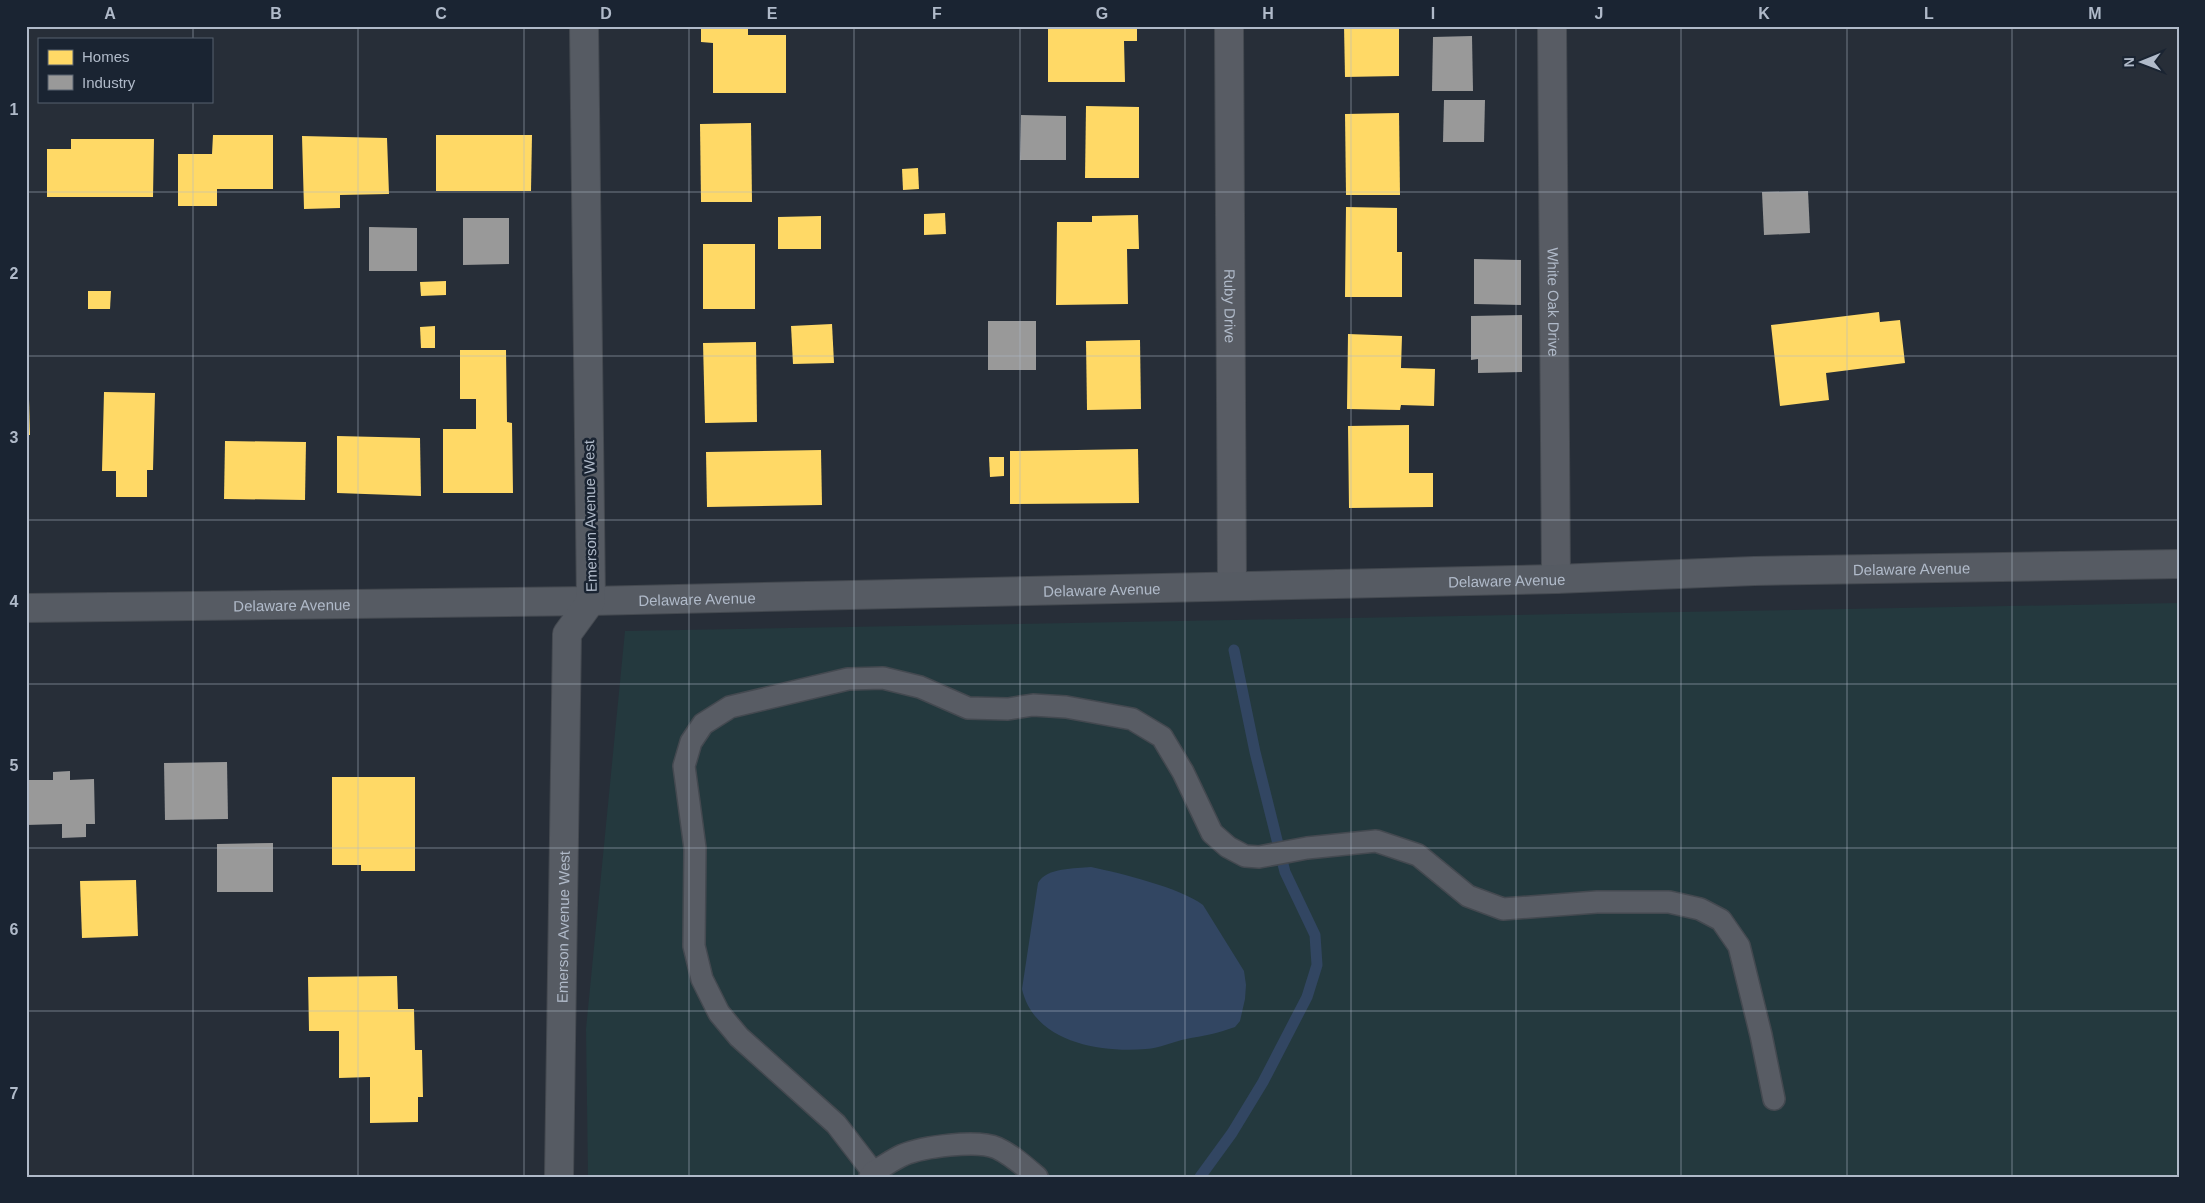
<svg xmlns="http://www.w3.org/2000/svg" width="2205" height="1203" font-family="Arial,sans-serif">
	<rect width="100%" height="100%" fill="#272e38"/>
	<polygon fill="#24393e" points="2179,603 2179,1177 588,1177 586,1029 625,631"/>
	<path fill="#324662" d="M 1091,867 C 1120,873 1181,888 1203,905 L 1244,971 L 1246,985 L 1245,999 L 1240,1021 L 1235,1027 C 1219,1033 1203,1036 1186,1039 C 1172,1042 1160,1048 1146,1049 C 1099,1053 1034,1042 1022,989 L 1038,883 C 1047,867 1075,869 1091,867 Z"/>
	<g fill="#ffd966">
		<polygon points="701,26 748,26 748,35 786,35 786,93 713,93 713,43 701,42"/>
		<polygon points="1048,26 1137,26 1137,41 1124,41 1125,82 1048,82"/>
		<polygon points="1344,26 1399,26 1399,76 1345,77"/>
		<polygon points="1086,106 1139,107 1139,178 1085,178"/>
		<polygon points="1399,113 1400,195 1346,195 1345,114"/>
		<polygon points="751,123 752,202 701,202 700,124"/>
		<polygon points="213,135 273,135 273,189 217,189 217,206 178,206 178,154 212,154"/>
		<polygon points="436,135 532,135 531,191 436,191"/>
		<polygon points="302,136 387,138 389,194 340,195 340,208 304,209"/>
		<polygon points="71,139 154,139 153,197 47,197 47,149 71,149"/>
		<polygon points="918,168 919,189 903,190 902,169"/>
		<polygon points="1346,207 1397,208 1397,252 1402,252 1402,297 1345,297"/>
		<polygon points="945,213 946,234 924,235 924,214"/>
		<polygon points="1138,215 1139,249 1127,249 1128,304 1056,305 1057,222 1092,222 1092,216"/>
		<polygon points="821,216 821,249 778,249 778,217"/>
		<rect x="703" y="244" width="52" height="65"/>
		<polygon points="446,281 446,295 421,296 420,282"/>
		<polygon points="88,291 111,291 110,309 88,309"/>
		<polygon points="1879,312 1880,322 1900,320 1905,363 1826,373 1829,400 1780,406 1771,325"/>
		<polygon points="832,324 834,363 793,364 791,326"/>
		<polygon points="435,326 435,348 421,348 420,327"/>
		<polygon points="1348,334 1402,336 1401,368 1435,369 1434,406 1401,405 1400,410 1347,409"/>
		<polygon points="1140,340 1141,409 1087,410 1086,341"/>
		<polygon points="756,342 757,422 705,423 703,343"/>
		<polygon points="460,350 506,350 507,422 512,423 513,493 443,493 443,429 476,429 476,399 460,399"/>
		<polygon points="104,392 155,393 153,470 147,470 147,497 116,497 116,471 102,471"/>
		<polygon points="26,399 29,399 30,435 26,435"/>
		<polygon points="1409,425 1409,473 1433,473 1433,507 1349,508 1348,426"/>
		<polygon points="337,436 420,438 421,496 337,493"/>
		<polygon points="225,441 306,442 305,500 224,499"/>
		<polygon points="1138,449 1139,503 1010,504 1010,451"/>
		<polygon points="821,450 822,505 707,507 706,452"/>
		<polygon points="989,457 1004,457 1004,476 990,477"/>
		<polygon points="332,777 415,777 415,871 361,871 361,865 332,865"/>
		<polygon points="136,880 138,936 82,938 80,881"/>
		<polygon points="397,976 398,1009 414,1009 415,1050 422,1050 423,1097 418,1097 418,1122 370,1123 370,1077 339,1078 339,1031 309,1031 308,977"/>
	</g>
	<g fill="#999">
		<polygon points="1472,36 1473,91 1432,91 1433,37"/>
		<polygon points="1444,100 1485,100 1484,142 1443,142"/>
		<polygon points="1021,115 1066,116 1066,160 1020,160"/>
		<polygon points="1808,191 1810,233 1764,235 1762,192"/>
		<polygon points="463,218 509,218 509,264 463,265"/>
		<polygon points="369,227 417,228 417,271 369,271"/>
		<polygon points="1474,259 1521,260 1521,305 1474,304"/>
		<polygon points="1522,315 1522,372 1478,373 1478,359 1471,360 1471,316"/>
		<rect x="988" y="321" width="48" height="49"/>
		<polygon points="227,762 228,819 165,820 164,763"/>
		<polygon points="70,771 70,780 94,779 95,824 86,824 86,837 62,838 62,824 26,825 26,780 53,780 53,772"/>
		<polygon points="273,843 273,892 217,892 217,844"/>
	</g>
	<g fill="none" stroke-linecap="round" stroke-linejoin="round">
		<polyline stroke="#324662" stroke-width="11" points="1200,1177 1232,1133 1263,1082 1307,997 1317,965 1315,935 1285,872 1255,752 1234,650"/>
		<g stroke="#444950" stroke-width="24">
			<g id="lane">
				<polyline points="873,1172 836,1124 739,1037 719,1013 702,979 694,946 695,848 684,766 691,742 703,724 730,707 848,679 883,678 920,687 968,708 1008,709 1033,705 1066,707 1132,719 1162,737 1183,772 1212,833 1228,847 1245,856 1259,857 1307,848 1376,841 1418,855 1468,896 1503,909 1597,902 1669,902 1700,909 1721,920 1739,946 1761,1035 1774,1099"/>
				<path d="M 870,1177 L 873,1172 C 883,1167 892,1160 903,1155 C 922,1147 977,1139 997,1148 C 1012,1155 1024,1166 1037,1177"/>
			</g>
		</g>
		<g stroke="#444950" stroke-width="30">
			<g id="street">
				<path id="s1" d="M 1229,26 L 1232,586"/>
				<path id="s2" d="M 1552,26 L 1556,579"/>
			</g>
		</g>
		<g stroke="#444950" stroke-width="30">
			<g id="secondary">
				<path id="s3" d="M 26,608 L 591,601 L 1556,579 L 1754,571 L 2179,564"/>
				<path id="s4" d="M 559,1177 L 567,634 L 591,601 L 584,26"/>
			</g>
		</g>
		<use href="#lane" stroke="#585c64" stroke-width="21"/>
		<use href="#street" stroke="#585c64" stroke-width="28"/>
		<use href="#secondary" stroke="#565b63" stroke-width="28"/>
	</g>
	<path fill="none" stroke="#b0bac9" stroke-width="1" stroke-opacity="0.55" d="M 193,26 L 193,39M 358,26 L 358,1177M 524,26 L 524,1177M 689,26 L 689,1177M 854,26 L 854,1177M 1020,26 L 1020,1177M 1185,26 L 1185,1177M 1351,26 L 1351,1177M 1516,26 L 1516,1177M 1681,26 L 1681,1177M 1847,26 L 1847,1177M 2012,26 L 2012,1177M 193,101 L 193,1177M 26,192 L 2179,192M 26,356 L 2179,356M 26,520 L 2179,520M 26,684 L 2179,684M 26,848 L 2179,848M 26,1011 L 2179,1011"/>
	<g text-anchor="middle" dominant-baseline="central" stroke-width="5" stroke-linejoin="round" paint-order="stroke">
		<g font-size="15" fill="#b0bac9" stroke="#1a2432">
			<text stroke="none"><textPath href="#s2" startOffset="276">White Oak Drive</textPath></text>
			<text stroke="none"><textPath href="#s1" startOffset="280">Ruby Drive</textPath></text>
			<text transform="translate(590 516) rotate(-91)">Emerson Avenue West</text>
			<text stroke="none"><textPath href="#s3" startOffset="1886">Delaware Avenue</textPath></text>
			<text stroke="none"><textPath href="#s3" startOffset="1481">Delaware Avenue</textPath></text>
			<text stroke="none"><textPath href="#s3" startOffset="1076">Delaware Avenue</textPath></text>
			<text stroke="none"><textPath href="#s3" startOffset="671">Delaware Avenue</textPath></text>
			<text stroke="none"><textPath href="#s3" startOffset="266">Delaware Avenue</textPath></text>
			<text stroke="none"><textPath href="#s4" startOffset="250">Emerson Avenue West</textPath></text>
		</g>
	</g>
	<rect width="2205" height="1203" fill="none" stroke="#1a2432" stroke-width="55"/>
	<rect x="38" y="38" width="175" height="65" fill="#1a2432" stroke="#56606e"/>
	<rect x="48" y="50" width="25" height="15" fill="#ffd966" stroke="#56606e"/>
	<text x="82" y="62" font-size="15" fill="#b0bac9">Homes</text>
	<rect x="48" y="75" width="25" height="15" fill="#999999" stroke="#56606e"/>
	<text x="82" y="88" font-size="15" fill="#b0bac9">Industry</text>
	<g transform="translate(2142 62) rotate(269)" stroke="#1a2432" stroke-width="4" paint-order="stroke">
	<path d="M0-4L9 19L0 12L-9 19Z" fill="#b0bac9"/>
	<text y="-8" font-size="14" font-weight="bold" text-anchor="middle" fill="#b0bac9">N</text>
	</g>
	<rect x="28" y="28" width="2150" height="1148" fill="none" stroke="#b0bac9" stroke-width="2"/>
	<g font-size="16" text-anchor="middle" font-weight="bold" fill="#b0bac9">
		<text x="110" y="19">A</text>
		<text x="276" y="19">B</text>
		<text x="441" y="19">C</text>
		<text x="606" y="19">D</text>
		<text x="772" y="19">E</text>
		<text x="937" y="19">F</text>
		<text x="1102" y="19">G</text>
		<text x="1268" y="19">H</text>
		<text x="1433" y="19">I</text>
		<text x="1599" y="19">J</text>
		<text x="1764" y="19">K</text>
		<text x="1929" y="19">L</text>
		<text x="2095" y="19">M</text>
		<text x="14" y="115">1</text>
		<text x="14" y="279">2</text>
		<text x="14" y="443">3</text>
		<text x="14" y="607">4</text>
		<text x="14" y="771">5</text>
		<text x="14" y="935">6</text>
		<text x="14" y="1099">7</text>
	</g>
</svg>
